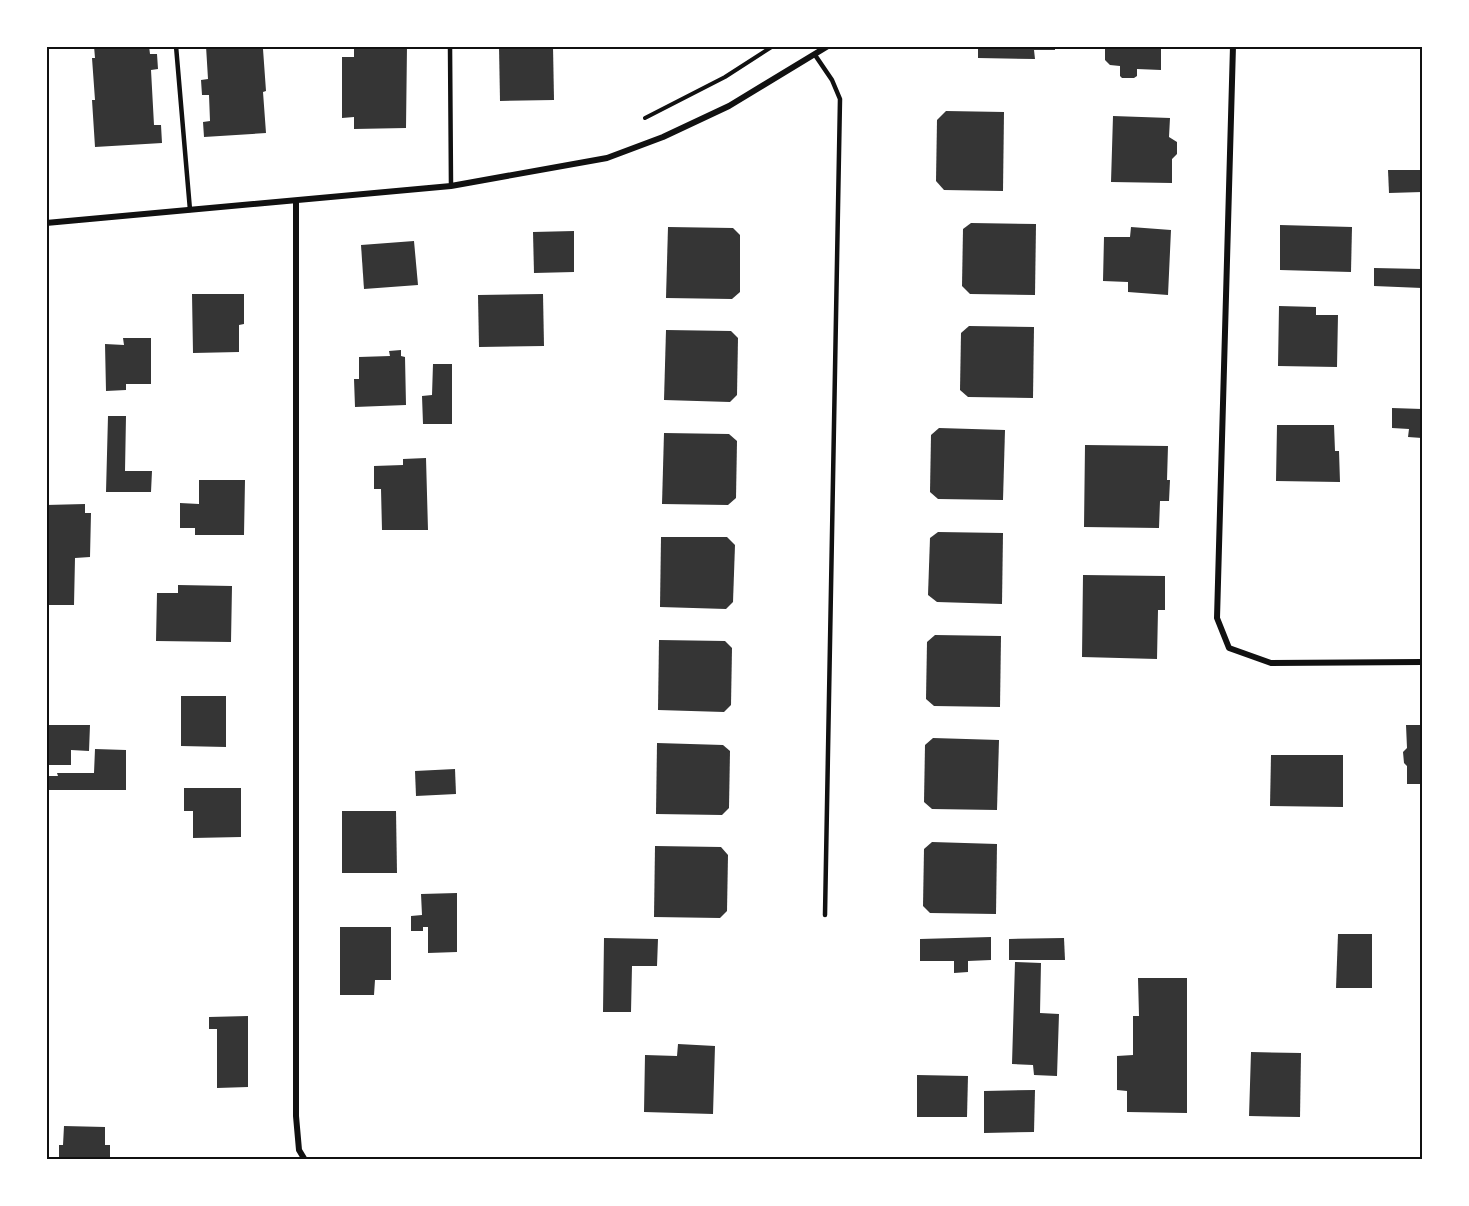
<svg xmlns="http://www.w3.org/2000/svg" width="1469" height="1206" font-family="'DM Sans',sans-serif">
	<rect width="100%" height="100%" fill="#fff"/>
	<g fill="#353535">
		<polygon points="94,46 149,46 150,54 157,54 158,69 151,70 154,125 161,125 162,143 95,147 92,100 95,100 92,58 95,58"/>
		<polygon points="206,46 266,46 266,49 263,49 266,91 263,92 266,133 204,137 203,122 210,121 209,95 202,95 201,80 208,79"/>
		<polygon points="354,46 407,46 406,128 354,129 354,117 342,118 342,57 354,57"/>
		<polygon points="499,46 553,46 554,100 500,101"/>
		<polygon points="978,46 1055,46 1055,50 1034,50 1035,59 978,58"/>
		<polygon points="1105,46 1161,46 1161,70 1137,69 1137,76 1134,78 1122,78 1120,76 1120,66 1110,65 1105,60"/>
		<polygon points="946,111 1004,112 1003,191 944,190 936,181 937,120"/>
		<polygon points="1113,116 1170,118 1169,137 1177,142 1177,154 1172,159 1172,183 1111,182"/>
		<polygon points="1388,170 1422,170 1422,192 1389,193"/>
		<polygon points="971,223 1036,224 1035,295 970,294 962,286 963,229"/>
		<polygon points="1280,225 1352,227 1351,272 1280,270"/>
		<polygon points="668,227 733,228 740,235 740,292 732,299 666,298"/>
		<polygon points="1131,227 1171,230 1168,295 1128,292 1128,282 1103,281 1104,237 1130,237"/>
		<polygon points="574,231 574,272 534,273 533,232"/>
		<polygon points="414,241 418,285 364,289 361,245"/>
		<polygon points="1374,268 1422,269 1422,288 1374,286"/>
		<polygon points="192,294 244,294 244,324 239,325 239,352 193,353"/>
		<polygon points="543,294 544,346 479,347 478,295"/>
		<polygon points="1279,306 1316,307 1316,315 1338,315 1337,367 1278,366"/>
		<polygon points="969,326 1034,327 1033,398 968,397 960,390 961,333"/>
		<polygon points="666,330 731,331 738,338 737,395 730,402 664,400"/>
		<polygon points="123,338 151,338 151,384 126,384 126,390 106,391 105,344 124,345"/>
		<polygon points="401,350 401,356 405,357 406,405 355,407 354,379 359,379 359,357 390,356 389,351"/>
		<polygon points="433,364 452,364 452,424 423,424 422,396 432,395"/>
		<polygon points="1392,408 1422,409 1422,438 1408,437 1409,429 1392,428"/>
		<polygon points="108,416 126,416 125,471 152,471 151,492 106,492"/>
		<polygon points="1277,425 1334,425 1335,451 1339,451 1340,482 1276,481"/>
		<polygon points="939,428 1005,430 1003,500 938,499 930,492 931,435"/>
		<polygon points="664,433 729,434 737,441 736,498 728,505 662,504"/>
		<polygon points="1085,445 1168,446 1167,480 1170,480 1169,501 1160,501 1159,528 1084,527"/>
		<polygon points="426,458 428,530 382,530 381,489 374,489 374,466 403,465 403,459"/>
		<polygon points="199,480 245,480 244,535 195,535 195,528 180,528 180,503 199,504"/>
		<polygon points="85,504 85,513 91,513 90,557 75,558 74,605 46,605 46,505"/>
		<polygon points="938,532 1003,533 1002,604 937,602 928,595 930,538"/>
		<polygon points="661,537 727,537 735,545 733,602 726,609 660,607"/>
		<polygon points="1083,575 1165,576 1165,610 1158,610 1157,659 1082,657"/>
		<polygon points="178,585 232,586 231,642 156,641 157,593 178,593"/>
		<polygon points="935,635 1001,636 1000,707 934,706 926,699 927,642"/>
		<polygon points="659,640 725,641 732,648 731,705 724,712 658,710"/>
		<polygon points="181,696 226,696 226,747 181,746"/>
		<polygon points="46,725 90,725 89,751 71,750 71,765 46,765"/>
		<polygon points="1406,725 1422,725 1422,784 1407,784 1407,766 1404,763 1403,752 1407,748"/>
		<polygon points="933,738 999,740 997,810 932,809 924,802 925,745"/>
		<polygon points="657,743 723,745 730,751 729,808 722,815 656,814"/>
		<polygon points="95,749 126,750 126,790 46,790 46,776 58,776 57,773 94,773"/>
		<polygon points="1271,755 1343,755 1343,807 1270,806"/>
		<polygon points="455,769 456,794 416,796 415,771"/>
		<polygon points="184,788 241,788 241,837 193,838 193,811 184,811"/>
		<polygon points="342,811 396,811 397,873 342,873"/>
		<polygon points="932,842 997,844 996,914 930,913 923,906 924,849"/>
		<polygon points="655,846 721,847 728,855 727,911 720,918 654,917"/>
		<polygon points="457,893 457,952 428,953 428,927 423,927 423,931 411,931 411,916 422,915 421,894"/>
		<polygon points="340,927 391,927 391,980 375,980 374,995 340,995"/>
		<polygon points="1338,934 1372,934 1372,988 1336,988"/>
		<polygon points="991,937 991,960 968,961 968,972 954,973 954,961 920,961 920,939"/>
		<polygon points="604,938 658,939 657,966 632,966 631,1012 603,1012"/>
		<polygon points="1064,938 1065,960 1009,960 1009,939"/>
		<polygon points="1015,962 1041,963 1040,1013 1059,1014 1057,1076 1034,1075 1033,1065 1012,1064"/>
		<polygon points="1138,978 1187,978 1187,1113 1127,1112 1127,1091 1117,1090 1117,1056 1133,1055 1133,1016 1139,1016"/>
		<polygon points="248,1016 248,1087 217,1088 217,1029 209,1029 209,1017"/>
		<polygon points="678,1044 715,1046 713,1114 644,1112 645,1055 677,1056"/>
		<polygon points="1251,1052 1301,1053 1300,1117 1249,1116"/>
		<polygon points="917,1075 968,1076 967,1117 917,1117"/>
		<polygon points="1035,1090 1034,1132 984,1133 984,1091"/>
		<polygon points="64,1126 105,1127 105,1145 110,1145 110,1160 59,1160 59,1145 63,1145"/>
	</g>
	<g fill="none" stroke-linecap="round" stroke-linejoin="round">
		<polyline stroke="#111" stroke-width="4" points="645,118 725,77 773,46"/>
		<g stroke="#111" stroke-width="4.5">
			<polyline points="176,46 190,210"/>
			<polyline points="450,46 451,186"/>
			<polyline points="815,55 832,80 840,99 825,915"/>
		</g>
		<g stroke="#111" stroke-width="6">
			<polyline points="1233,46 1217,618 1229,648 1271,663 1422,662"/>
			<polyline points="296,202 296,1116 299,1150 305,1160"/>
			<polyline points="46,223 451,186 607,158 663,137 729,106 828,46"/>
		</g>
	</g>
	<rect width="1469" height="1206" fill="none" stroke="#ffffff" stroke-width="96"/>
	<rect x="48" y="48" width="1373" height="1110" fill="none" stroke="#111" stroke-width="2"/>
</svg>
